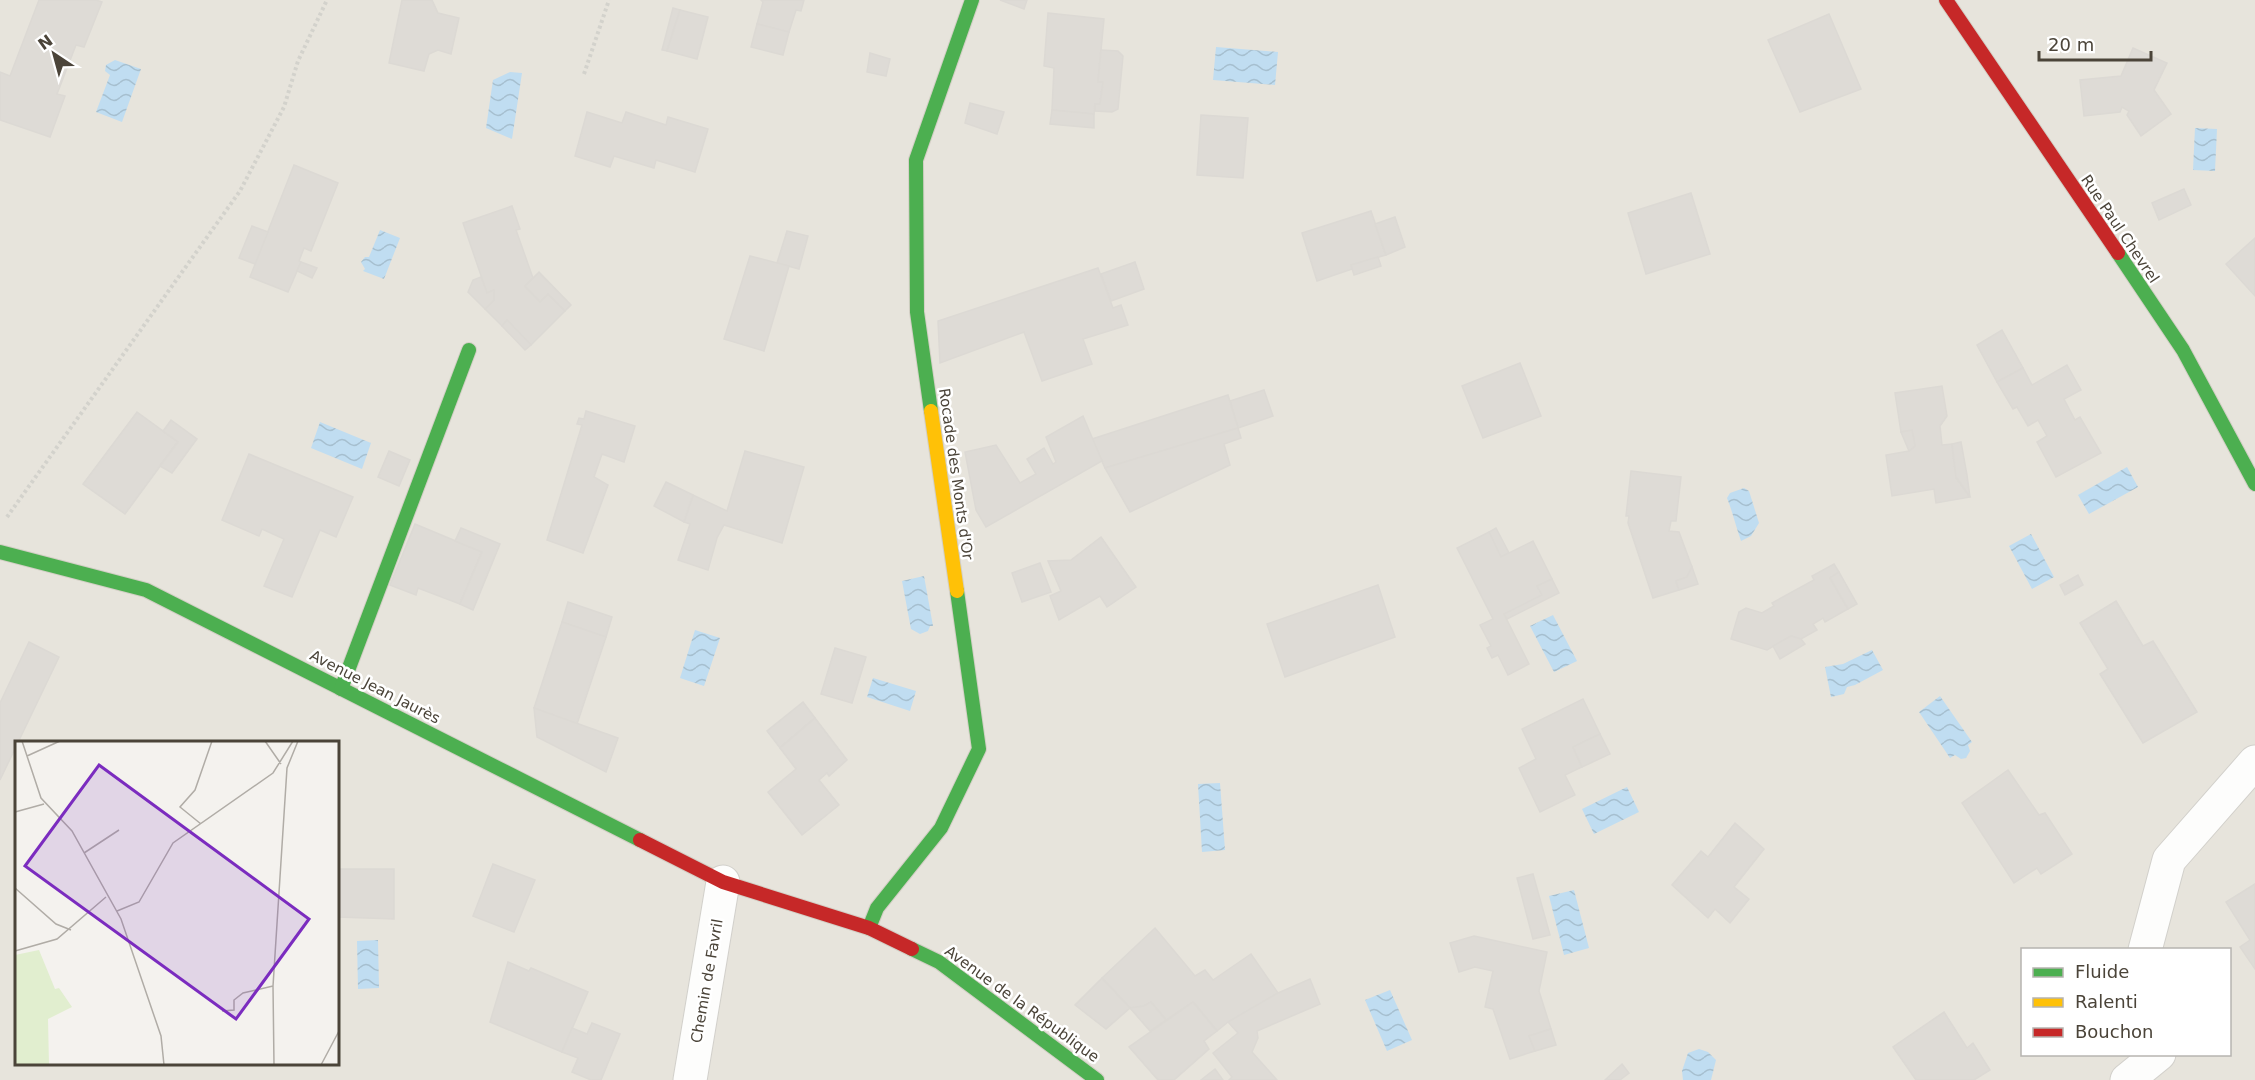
<svg xmlns="http://www.w3.org/2000/svg" width="2255" height="1080" font-family="'DejaVu Sans',sans-serif">
	<defs>
		<pattern id="water-waves" width="16" height="10" patternUnits="userSpaceOnUse" patternTransform="scale(1.5)"><rect width="16" height="10" fill="#c0ddf1"/><path d="M0 5q4-4 8 0t8 0" fill="none" stroke="#a6bfcf"/></pattern>
	</defs>
	<rect width="100%" height="100%" fill="#f4f2ee"/>
	<path fill="#e7e4dc" fill-rule="evenodd" d="M 0,0 L 2255,0 L 2255,1080 L 0,1080 ZM 16,742 L 338,742 L 338,1064 L 16,1064 ZM 2022,950 L 2230,950 L 2230,1054 L 2022,1054 Z"/>
	<g fill="url(#water-waves)">
		<polygon points="1216,47 1278,52 1275,85 1213,80"/>
		<polygon points="115,60 141,69 122,122 96,112 110,75 105,71 106,65"/>
		<polygon points="510,72 522,73 512,139 486,128 493,80"/>
		<polygon points="2195,128 2217,129 2215,171 2193,170"/>
		<polygon points="380,230 400,238 384,279 363,271 365,269 361,262 365,257 369,257"/>
		<polygon points="320,422 371,443 362,469 311,448"/>
		<polygon points="2127,467 2138,487 2089,514 2078,495"/>
		<path d="M 1744,488 L 1749,491 L 1759,523 L 1751,536 L 1741,541 C 1736,527 1733,513 1727,498 L 1730,493 Z"/>
		<polygon points="2031,534 2054,577 2032,589 2009,546"/>
		<polygon points="924,576 933,626 930,626 928,631 920,634 911,629 902,581"/>
		<polygon points="1553,615 1577,661 1554,672 1530,626"/>
		<polygon points="695,630 720,638 704,686 680,678"/>
		<polygon points="1872,650 1883,670 1855,685 1847,687 1844,694 1831,697 1825,667 1843,664"/>
		<polygon points="873,678 916,691 910,711 867,697"/>
		<polygon points="1940,696 1972,742 1968,745 1970,751 1966,758 1961,759 1955,755 1950,758 1919,712"/>
		<polygon points="1220,783 1225,850 1202,852 1198,784"/>
		<polygon points="1627,787 1639,812 1594,834 1582,809"/>
		<polygon points="1574,890 1589,948 1564,955 1549,896"/>
		<polygon points="378,940 379,988 358,989 357,941"/>
		<polygon points="1390,990 1412,1040 1387,1051 1365,1000"/>
		<polygon points="1699,1049 1708,1052 1716,1060 1711,1080 1683,1080 1682,1071 1688,1053"/>
	</g>
	<g fill="#dedbd6" stroke="#dcd9d4" stroke-width="1.5">
		<polygon points="39,0 96,0 102,2 84,47 76,45 57,94 65,96 50,137 0,120 0,72 10,76"/>
		<polygon points="402,0 432,0 438,13 459,18 451,54 438,50 429,54 424,71 389,63"/>
		<polygon points="804,0 801,11 796,10 789,32 757,24 763,2 761,0"/>
		<polygon points="1000,0 1027,0 1024,9"/>
		<polygon points="673,8 680,10 667,51 662,50"/>
		<polygon points="680,10 708,17 697,59 667,51"/>
		<polygon points="1048,13 1104,19 1098,82 1103,82 1100,104 1095,104 1094,114 1052,110 1054,68 1044,66"/>
		<polygon points="1829,14 1861,89 1800,112 1768,40"/>
		<polygon points="757,24 789,32 783,55 751,47"/>
		<polygon points="2133,48 2167,63 2154,90 2171,114 2141,136 2127,115 2129,111 2122,107 2120,112 2084,116 2080,80 2121,76"/>
		<polygon points="1101,50 1118,51 1123,56 1118,109 1112,112 1095,111 1095,104 1100,104 1103,82 1098,82"/>
		<polygon points="870,53 890,59 886,76 867,72"/>
		<polygon points="970,103 1004,112 997,134 965,123"/>
		<polygon points="1052,110 1094,114 1094,128 1050,124"/>
		<polygon points="587,112 622,123 626,112 666,125 668,117 708,129 695,172 656,160 654,168 614,156 610,167 575,156"/>
		<polygon points="1201,115 1248,118 1243,178 1197,175"/>
		<polygon points="294,165 338,183 311,251 304,248 299,261 301,262 288,292 250,277"/>
		<polygon points="2184,189 2191,205 2159,220 2152,203"/>
		<polygon points="1691,193 1710,254 1646,274 1628,213"/>
		<polygon points="512,206 520,229 516,230 533,278 525,286 540,302 548,294 565,311 531,345 507,320 502,326 485,309 494,300 494,290 487,293 463,223"/>
		<polygon points="1371,211 1386,255 1351,265 1352,269 1317,281 1302,233"/>
		<polygon points="1395,217 1405,247 1386,255 1375,224"/>
		<polygon points="252,226 268,232 255,264 239,258"/>
		<polygon points="787,231 808,236 799,269 777,263"/>
		<polygon points="2255,238 2255,296 2226,264"/>
		<polygon points="750,256 789,266 764,351 724,339"/>
		<polygon points="1378,257 1381,266 1354,275 1351,265"/>
		<polygon points="301,262 317,268 312,278 297,271"/>
		<polygon points="1135,262 1144,289 1111,301 1101,274"/>
		<polygon points="1098,268 1113,308 1121,305 1128,325 1083,339 1092,364 1042,381 1024,332 940,363 938,321"/>
		<polygon points="539,272 571,305 565,311 548,294 540,302 525,286"/>
		<polygon points="481,277 487,293 494,290 494,300 485,309 468,292 473,280"/>
		<polygon points="507,320 531,345 525,350 502,326"/>
		<polygon points="2002,330 2023,368 1997,382 1977,345"/>
		<polygon points="1520,363 1541,416 1483,438 1462,386"/>
		<polygon points="2067,365 2081,390 2064,399 2075,420 2080,417 2101,453 2056,477 2037,442 2047,436 2038,420 2028,426 2017,407 2013,409 1997,382 2023,368 2032,385"/>
		<polygon points="1942,386 1947,416 1940,426 1942,445 1952,444 1956,477 1970,497 1936,503 1934,489 1892,496 1886,455 1909,451 1915,446 1912,430 1901,432 1895,393"/>
		<polygon points="1264,390 1273,416 1238,428 1230,401"/>
		<polygon points="1228,395 1238,428 1105,468 1092,439"/>
		<polygon points="586,411 635,426 624,462 602,454 594,477 608,485 583,553 547,540 582,425 577,424 579,418 584,419"/>
		<polygon points="137,412 178,442 125,514 83,484"/>
		<polygon points="1083,416 1102,461 986,527 976,510 965,452 996,445 1020,483 1036,474 1027,459 1044,448 1053,464 1056,462 1046,437"/>
		<polygon points="171,420 197,439 172,473 160,466 178,442 163,431"/>
		<polygon points="1238,428 1241,438 1224,444 1230,465 1130,512 1105,468"/>
		<polygon points="1912,430 1915,446 1909,451 1901,432"/>
		<polygon points="1961,442 1967,475 1970,497 1956,477 1952,444"/>
		<polygon points="389,451 410,460 399,486 378,477"/>
		<polygon points="745,451 804,467 782,543 724,525 717,538 708,570 678,560 690,524 684,522 693,495 727,511"/>
		<polygon points="249,454 353,497 336,537 320,530 292,597 264,586 284,539 262,529 259,536 222,520"/>
		<polygon points="1631,471 1681,477 1676,521 1671,521 1669,531 1679,532 1692,567 1687,577 1676,581 1679,590 1653,598 1628,523 1629,516 1626,516"/>
		<polygon points="666,482 693,495 684,522 654,506"/>
		<polygon points="415,524 482,552 460,604 418,588 416,595 390,585"/>
		<polygon points="461,528 500,544 473,610 460,604 482,552 455,541"/>
		<polygon points="1496,528 1509,553 1501,557 1489,532"/>
		<polygon points="1489,532 1501,557 1533,541 1552,579 1537,586 1542,595 1504,614 1529,664 1508,675 1498,655 1492,658 1487,648 1491,646 1480,625 1493,619 1457,548"/>
		<polygon points="1101,537 1136,587 1107,607 1100,596 1059,620 1050,596 1061,591 1048,561 1071,560"/>
		<polygon points="1040,563 1051,592 1022,602 1012,573"/>
		<polygon points="1834,564 1839,572 1830,578 1848,609 1825,622 1823,618 1813,624 1817,630 1801,639 1791,636 1767,650 1731,639 1739,612 1746,608 1762,613 1774,606 1772,603 1814,580 1812,576"/>
		<polygon points="1692,567 1698,584 1679,590 1676,581 1687,577"/>
		<polygon points="1839,572 1857,604 1848,609 1830,578"/>
		<polygon points="2078,575 2083,585 2065,595 2060,585"/>
		<polygon points="1552,579 1559,593 1507,619 1504,614 1542,595 1537,586"/>
		<polygon points="1378,585 1395,637 1285,677 1267,624"/>
		<polygon points="2116,601 2143,646 2153,641 2197,712 2143,743 2100,674 2108,669 2080,623"/>
		<polygon points="568,602 612,617 606,637 562,622"/>
		<polygon points="562,622 606,637 577,724 534,708"/>
		<polygon points="1791,636 1801,639 1805,644 1780,659 1773,646"/>
		<polygon points="29,642 59,657 0,780 0,703"/>
		<polygon points="835,648 866,657 852,703 821,694"/>
		<polygon points="1583,699 1600,734 1573,747 1582,767 1565,775 1575,795 1540,812 1519,768 1536,759 1522,729"/>
		<polygon points="803,702 815,718 780,748 767,731"/>
		<polygon points="534,708 618,738 606,772 537,737"/>
		<polygon points="815,718 847,760 829,776 827,773 819,780 839,805 802,835 768,792 796,769 780,748"/>
		<polygon points="1600,734 1610,754 1582,767 1573,747"/>
		<polygon points="2008,770 2039,815 2045,813 2072,854 2041,874 2037,868 2014,883 1962,803"/>
		<polygon points="1735,823 1764,849 1734,887 1749,899 1730,923 1715,909 1708,918 1672,885 1701,851 1708,857"/>
		<polygon points="493,864 535,880 514,932 473,916"/>
		<polygon points="338,869 394,869 394,919 338,917"/>
		<polygon points="1533,874 1550,935 1533,939 1517,878"/>
		<polygon points="2255,884 2255,969 2240,947 2250,940 2226,902"/>
		<polygon points="1155,928 1195,976 1205,970 1213,980 1251,954 1278,993 1228,1022 1217,1031 1193,1002 1166,1020 1151,1002 1144,1006 1130,1008 1102,978"/>
		<polygon points="1474,936 1547,952 1539,991 1551,1029 1529,1036 1535,1051 1510,1059 1493,1009 1485,1007 1493,971 1475,967 1459,972 1450,943"/>
		<polygon points="508,962 529,971 531,968 588,992 562,1052 490,1022"/>
		<polygon points="1102,978 1130,1008 1106,1029 1075,1005"/>
		<polygon points="1310,979 1320,1004 1257,1031 1258,1038 1252,1052 1277,1080 1229,1080 1232,1077 1213,1053 1238,1033 1228,1022 1278,993"/>
		<polygon points="1151,1002 1166,1020 1150,1031 1130,1008 1144,1006"/>
		<polygon points="1193,1002 1217,1031 1204,1041 1209,1049 1174,1080 1158,1080 1129,1047"/>
		<polygon points="1944,1012 1967,1048 1973,1043 1990,1070 1974,1080 1916,1080 1893,1047"/>
		<polygon points="592,1023 620,1034 601,1080 591,1080 572,1072 578,1058 562,1052 572,1028 587,1034"/>
		<polygon points="1551,1029 1556,1045 1535,1051 1529,1036"/>
		<polygon points="1622,1064 1629,1073 1620,1080 1605,1080"/>
		<polygon points="1215,1069 1223,1080 1201,1080"/>
	</g>
	<g fill="none" stroke-linecap="round" stroke-linejoin="round">
		<g stroke="#d2d0cb" stroke-width="35">
			<g id="street">
				<polyline points="2145,950 2169,860 2255,762"/>
				<polyline points="690,1080 723,882"/>
				<polyline points="2127,1080 2159,1054"/>
			</g>
		</g>
		<g stroke="#d3cfc5" stroke-width="16">
			<g id="fast">
				<polyline points="2118,253 2183,350 2255,484"/>
				<polyline points="931,411 917,312 916,160 972,0"/>
				<polyline points="0,552 146,590 640,840"/>
				<polyline points="341,689 469,350"/>
				<polyline points="869,928 877,908 941,828 979,749 957,591"/>
				<polyline points="912,949 939,962 1097,1080"/>
			</g>
		</g>
		<g stroke="#d3cfc5" stroke-width="16">
			<polyline id="slow" points="931,411 957,591"/>
		</g>
		<g stroke="#d3cfc5" stroke-width="16">
			<g id="jam">
				<polyline points="1946,0 2118,253"/>
				<polyline points="640,840 723,882 869,928 912,949"/>
			</g>
		</g>
		<g stroke="#d3d2cc" stroke-width="4" stroke-dasharray="3 3" stroke-linecap="butt">
			<polyline points="584,74 609,0"/>
			<polyline points="7,517 240,191 284,107 298,61 327,0"/>
		</g>
		<use href="#street" stroke="#fdfdfc" stroke-width="33"/>
		<use href="#fast" stroke="#4caf50" stroke-width="14"/>
		<use href="#slow" stroke="#ffc107" stroke-width="14"/>
		<use href="#jam" stroke="#c62828" stroke-width="14"/>
	</g>
	<g text-anchor="middle" dominant-baseline="central" stroke-width="5" stroke-linejoin="round" paint-order="stroke">
		<g font-size="15" fill="#4b4439" stroke="#fff">
			<text transform="translate(2120 229) rotate(56)">Rue Paul Chevrel</text>
			<text transform="translate(956 474) rotate(82)">Rocade des Monts d'Or</text>
			<text transform="translate(375 687) rotate(27)">Avenue Jean Jaurès</text>
			<text transform="translate(707 981) rotate(-80)">Chemin de Favril</text>
			<text transform="translate(1022 1004) rotate(36)">Avenue de la République</text>
		</g>
	</g>
	<g transform="translate(15 741)">
		<rect width="324" height="324" fill="#f4f2ee"/>
		<path d="M 24,209 L 40,248 L 44,247 L 57,266 L 33,278 L 34,324 L 0,324 L 0,214 Z" fill="#e1eecf"/>
		<path fill="none" stroke="#b0aca6" stroke-width="1.5" d="M 7,0 L 26,57 L 57,90 L 106,178 L 146,295 L 149,324M 250,0 L 266,23M 12,15 L 45,0M 0,71 L 29,63M 186,83 L 165,66 L 180,49 L 197,0M 69,112 L 104,89M 0,147 L 41,183 L 56,189M 102,170 L 124,161 L 158,102 L 258,32 L 278,0M 0,210 L 42,198 L 91,156M 207,270 L 219,269 L 219,259 L 228,252 L 258,245M 259,324 L 258,245 L 272,27 L 283,0M 306,324 L 324,290"/>
		<path fill="#7b2cbf" fill-opacity="0.15" stroke="#7b2cbf" stroke-width="3" d="M 84,24 L 294,178 L 221,278 L 10,125 Z"/>
		<rect width="324" height="324" fill="none" stroke="#4b4439" stroke-width="3"/>
	</g>
	<rect x="2021" y="948" width="210" height="108" fill="#ffffff" stroke="#b7b4b0" stroke-width="1.5"/>
	<rect x="2033" y="968" width="30" height="9" fill="#4caf50" stroke="#b7b4b0" stroke-width="1.5"/>
	<text x="2075" y="978" font-size="18" fill="#4b4439">Fluide</text>
	<rect x="2033" y="998" width="30" height="9" fill="#ffc107" stroke="#b7b4b0" stroke-width="1.5"/>
	<text x="2075" y="1008" font-size="18" fill="#4b4439">Ralenti</text>
	<rect x="2033" y="1028" width="30" height="9" fill="#c62828" stroke="#b7b4b0" stroke-width="1.5"/>
	<text x="2075" y="1038" font-size="18" fill="#4b4439">Bouchon</text>
	<g transform="translate(54 54) rotate(324)" stroke="#ffffff" stroke-width="4.5" paint-order="stroke">
	<path d="M0-4.5L10 22L0 15L-10 22Z" fill="#4b4439"/>
	<text y="-9" font-size="16" font-weight="bold" text-anchor="middle" fill="#4b4439">N</text>
	</g>
	<path d="M2039 51v9h112v-9" fill="none" stroke="#4b4439" stroke-width="3"/>
	<text x="2048" y="51" font-size="18" fill="#4b4439" stroke="#ffffff" stroke-width="4.5" paint-order="stroke">20 m</text>
</svg>
